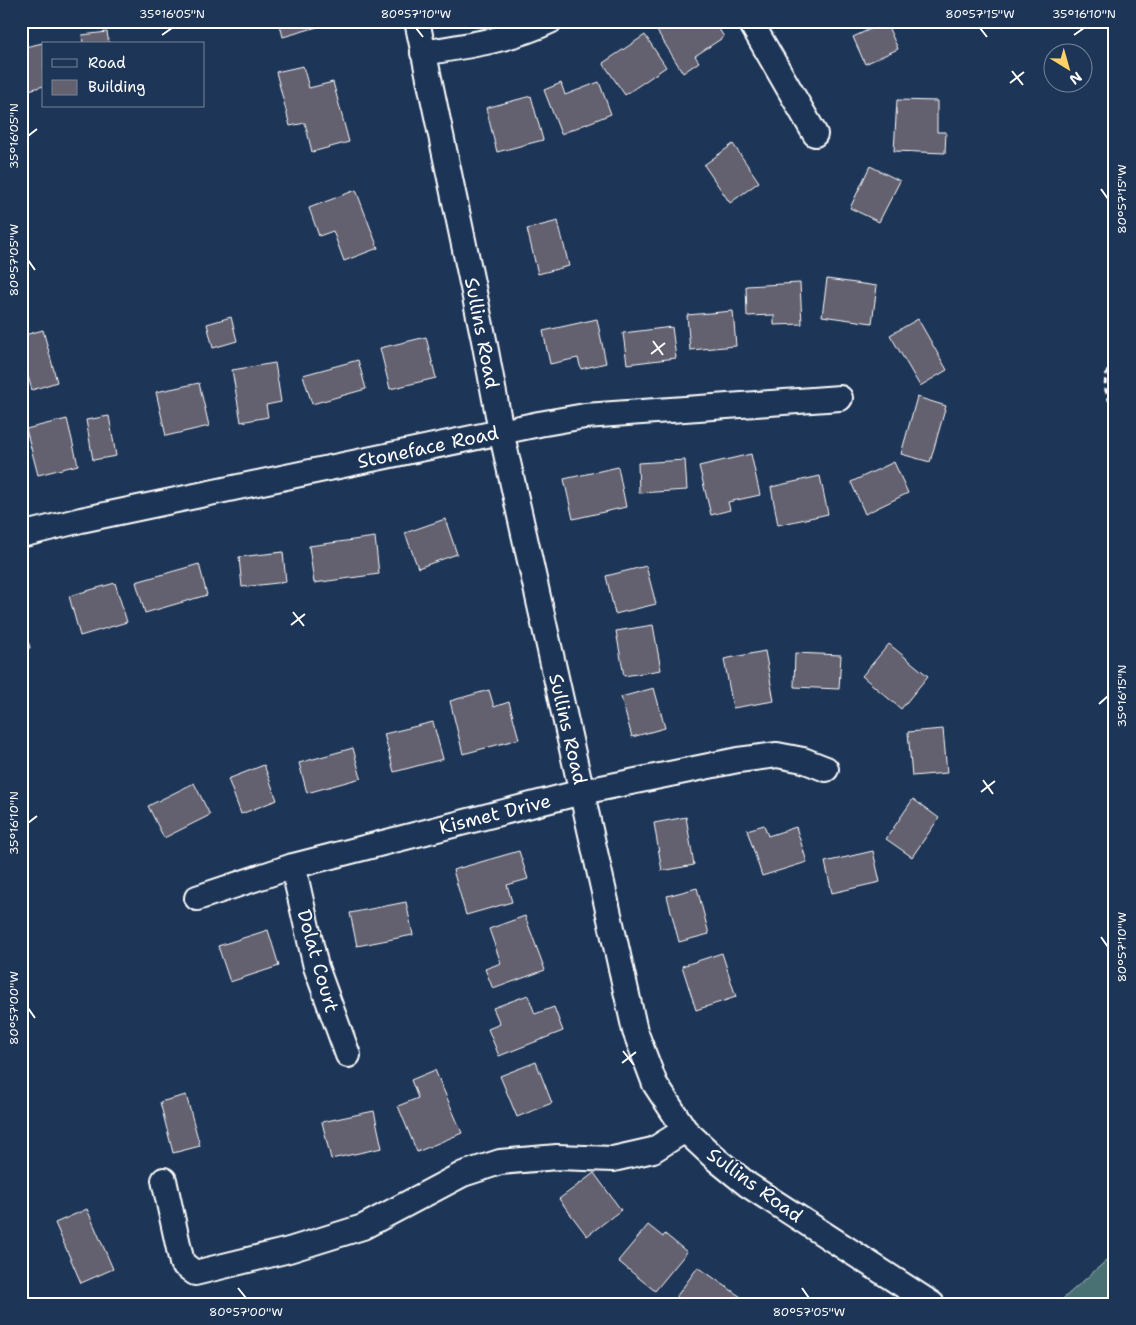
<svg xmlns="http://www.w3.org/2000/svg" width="1136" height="1325" font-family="'Shantell Sans',sans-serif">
  <rect width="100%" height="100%" fill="#1d3557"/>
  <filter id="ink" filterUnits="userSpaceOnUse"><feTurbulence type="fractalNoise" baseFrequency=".02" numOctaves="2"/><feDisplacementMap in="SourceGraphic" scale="10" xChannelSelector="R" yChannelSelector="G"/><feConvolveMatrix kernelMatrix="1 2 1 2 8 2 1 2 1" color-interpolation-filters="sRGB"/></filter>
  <g filter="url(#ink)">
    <!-- green -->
    <path fill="#4a7073" stroke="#a4b8b9" d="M1115,1253V1304H1057Z"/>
    <!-- building -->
    <path fill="#64616f" stroke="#fff" d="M279,21H323L324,25L283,37Z
      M672,21H714L724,37L695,56L699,62L683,73L657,31Z
      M886,22L898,49L865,64L853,37Z
      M107,32L109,44H83L82,35Z
      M645,35L666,67L625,95L603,63Z
      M47,42V44H44V86L21,92V48Z
      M303,66L309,88L333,82L349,142L312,152L305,123L290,126L276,72Z
      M599,82L611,114L561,134L544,90L561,83L565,95Z
      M531,96L543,140L497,152L486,108Z
      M897,100L937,101V132H946L945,153L894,151Z
      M733,144L759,182L730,203L704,165Z
      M870,166L900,181L879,222L850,208Z
      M356,190L378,248L344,261L333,231L319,236L309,208Z
      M558,221L569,266L538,274L527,229Z
      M827,279L877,286L872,323L822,316Z
      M800,283L802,324L774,325V315L747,316L746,286Z
      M733,311L736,346L690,350L687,315Z
      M231,317L237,341L213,348L207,324Z
      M597,319L606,363L581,369L578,358L550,364L543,331Z
      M918,319L947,370L920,386L890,335Z
      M672,327L676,358L627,364L623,333Z
      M43,330L57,382L32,390L26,370L21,372V336Z
      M426,337L436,378L390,389L380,348Z
      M358,360L366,389L312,404L303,375Z
      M275,363L281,402L266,405L268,417L241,422L232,370Z
      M199,383L209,426L166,436L156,392Z
      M917,397L946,406L930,462L901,454Z
      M109,416L116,456L93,460L86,420Z
      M67,419L78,465L38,475L26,429Z
      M751,454L760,495L728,502L730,510L711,515L699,466Z
      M685,460L687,490L639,493L638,463Z
      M894,462L908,493L865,514L851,482Z
      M618,467L626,507L573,519L564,479Z
      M820,476L828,514L778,525L771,487Z
      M445,519L457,554L418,568L405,533Z
      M375,537L379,574L314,583L309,546Z
      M283,552L286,582L242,587L239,557Z
      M199,564L207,595L145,613L136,582Z
      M646,566L656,604L615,614L606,576Z
      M115,583L127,622L80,636L69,596Z
      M21,612L30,648L21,650Z
      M653,625L661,670L624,676L616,631Z
      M889,644L928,676L901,709L862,676Z
      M765,651L774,701L733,708L724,659Z
      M795,653L841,655L839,689L794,687Z
      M654,688L665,728L632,737L621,697Z
      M489,690L494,707L509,702L519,739L463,754L450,701Z
      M433,722L443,759L394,772L384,734Z
      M943,729L947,773L912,776L908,732Z
      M353,748L361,778L307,793L299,763Z
      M264,765L277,800L241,814L228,779Z
      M194,783L210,815L164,838L148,806Z
      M913,799L939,818L912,857L886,839Z
      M686,817L694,865L662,871L654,823Z
      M764,825L768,836L796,827L807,862L762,876L747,830Z
      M519,851L528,879L507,885L512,902L466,915L453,870Z
      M873,851L880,882L832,893L825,862Z
      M697,888L709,934L679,942L667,896Z
      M406,902L413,935L357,946L350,913Z
      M525,916L545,970L493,989L485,969L501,963L489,929Z
      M268,930L279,966L230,982L218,946Z
      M722,953L736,997L696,1010L682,966Z
      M528,995L535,1014L554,1007L563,1031L499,1056L488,1029L500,1024L493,1008Z
      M536,1062L552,1103L517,1117L500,1076Z
      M435,1070L462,1133L417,1152L398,1106L418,1098L411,1080Z
      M186,1095L200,1146L173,1153L160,1102Z
      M374,1111L382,1148L331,1159L322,1122Z
      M594,1173L621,1210L587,1236L559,1199Z
      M87,1209L113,1269L81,1283L55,1223Z
      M648,1225L663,1237L665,1234L687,1252L655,1291L618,1261Z
      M698,1267L741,1297L736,1304H671Z"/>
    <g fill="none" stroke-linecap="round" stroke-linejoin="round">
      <!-- minor casing -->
      <g stroke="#fff" stroke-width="28">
        <path id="minor" d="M417,21L484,340L501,431L635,1031L655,1084L685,1130L717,1160L748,1185L932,1304
          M750,21L815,134
          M423,53C466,46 511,40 550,21
          M21,535L81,520L539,424L585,416L840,398
          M293,866L316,967L348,1055
          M197,898L293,866L582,792L738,760L777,755L803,760L826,769
          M164,1180L182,1263L195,1273L289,1250L363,1227L463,1174L500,1162L557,1157L613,1159L653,1150L685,1130"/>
      </g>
      <!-- path -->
      <path stroke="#fff" stroke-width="3" stroke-dasharray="5 4" stroke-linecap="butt" d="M1115,354C1102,382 1102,386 1115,413"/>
      <!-- minor -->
      <use href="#minor" stroke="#1d3557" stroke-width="24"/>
    </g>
  </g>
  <!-- ticks -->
  <path fill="none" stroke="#fff" stroke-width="2" d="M416,28L423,37M980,28L987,37M162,35L172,28M1074,35L1084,28M1012,71L1023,85M1010,83L1024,72M28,136L37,129M1101,189L1108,199M28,260L35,270M653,341L663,355M651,354L665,343M293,612L304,626M291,625L305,614M1099,704L1108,696M983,780L993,794M981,792L995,781M28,823L37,816M1101,937L1108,947M28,1008L35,1018M623,1051L634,1065M622,1063L636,1052M238,1288L246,1298M802,1288L809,1298"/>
  <g text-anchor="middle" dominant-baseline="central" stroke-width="4" stroke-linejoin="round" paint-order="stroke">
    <!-- street labels -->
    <g font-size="19" fill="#fff" stroke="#1d3557">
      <text transform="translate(482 333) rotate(79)">Sullins Road</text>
      <text transform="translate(428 447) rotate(-12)">Stoneface Road</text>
      <text transform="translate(568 729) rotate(77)">Sullins Road</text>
      <text transform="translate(495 814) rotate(-14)">Kismet Drive</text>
      <text transform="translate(318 961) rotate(74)">Dolat Court</text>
      <text transform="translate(755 1185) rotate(36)">Sullins Road</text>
    </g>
  </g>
  <!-- margin -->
  <rect width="1136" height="1325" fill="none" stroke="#1d3557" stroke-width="55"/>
  <!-- legend -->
  <rect x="42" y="42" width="162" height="65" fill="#1d3557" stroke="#77869a"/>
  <rect x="52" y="59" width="25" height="8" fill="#1d3557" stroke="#77869a"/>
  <text x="88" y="68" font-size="15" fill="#ffffff">Road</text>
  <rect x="52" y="80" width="25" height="15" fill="#64616f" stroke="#77869a"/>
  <text x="88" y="92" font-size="15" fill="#ffffff">Building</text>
  <!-- north arrow -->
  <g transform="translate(1068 68) rotate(143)"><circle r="24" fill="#1d3557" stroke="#77869a"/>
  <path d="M0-4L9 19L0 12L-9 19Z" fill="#ffd166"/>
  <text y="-8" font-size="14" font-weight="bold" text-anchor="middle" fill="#ffffff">N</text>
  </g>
  <rect x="28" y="28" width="1080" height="1270" fill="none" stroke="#fff" stroke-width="2"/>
  <g font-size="12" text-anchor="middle" fill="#fff">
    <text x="172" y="18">35°16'05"N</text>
    <text x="416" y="18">80°57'10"W</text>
    <text x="980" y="18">80°57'15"W</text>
    <text x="1084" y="18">35°16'10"N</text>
    <text transform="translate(14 136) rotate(-90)" y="4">35°16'05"N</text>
    <text transform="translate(1122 199) rotate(-90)" y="4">80°57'15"W</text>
    <text transform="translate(14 260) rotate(-90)" y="4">80°57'05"W</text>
    <text transform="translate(1122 696) rotate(-90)" y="4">35°16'15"N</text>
    <text transform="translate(14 823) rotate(-90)" y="4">35°16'10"N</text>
    <text transform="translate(1122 947) rotate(-90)" y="4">80°57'10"W</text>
    <text transform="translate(14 1008) rotate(-90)" y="4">80°57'00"W</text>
    <text x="246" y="1316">80°57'00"W</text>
    <text x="809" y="1316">80°57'05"W</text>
  </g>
</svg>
